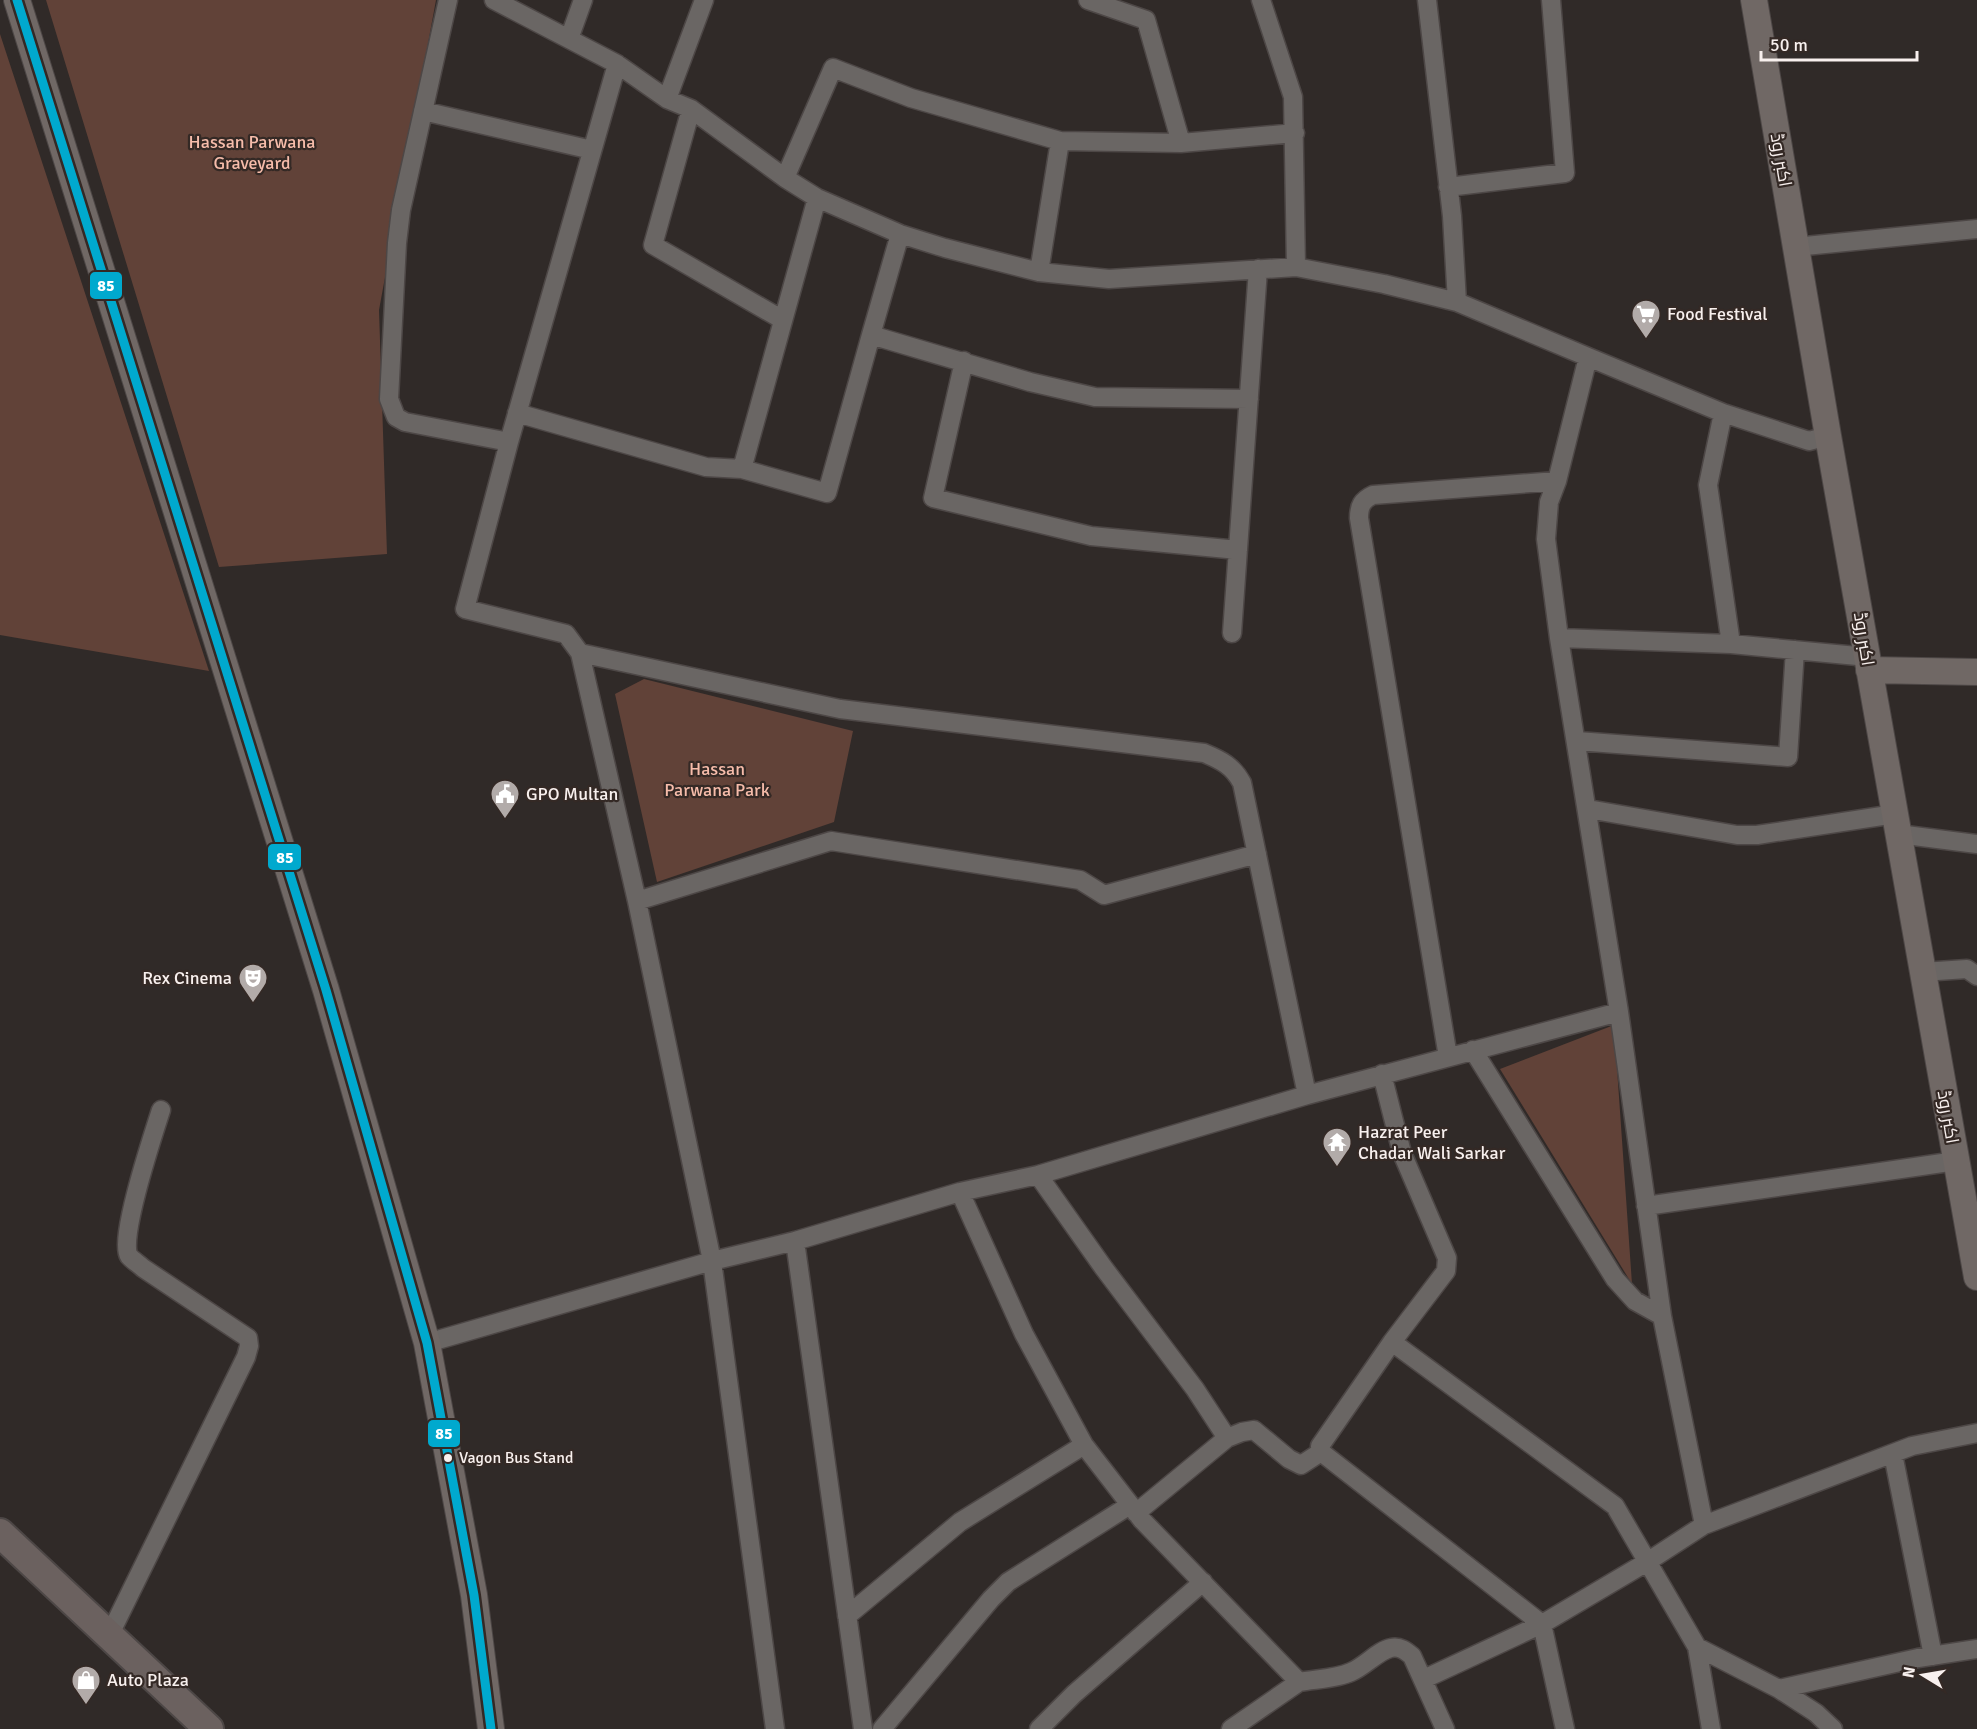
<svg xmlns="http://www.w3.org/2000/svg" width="1977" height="1729" font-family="Signika,Cairo,sans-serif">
  <rect width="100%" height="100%" fill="#302a28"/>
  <!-- green -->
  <path fill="#614238" d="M46,0H436L379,310L387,554L219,567Z
    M0,34L209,671L0,635Z
    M644,679L853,731L834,822L657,882L615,694Z
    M1614,1025L1632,1284L1500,1069Z"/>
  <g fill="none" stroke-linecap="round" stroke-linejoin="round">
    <!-- street casing -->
    <g stroke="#4d4746" stroke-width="21">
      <path id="street" d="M448,0L401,210L397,243L389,399L396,417L405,422L509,442L465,609L566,634L580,653L840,709L1204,753C1221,760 1233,766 1242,783L1307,1095
        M494,0L617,64L667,99L691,109L785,178L817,198L900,234L945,248L1039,272L1109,279L1296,267L1384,284L1457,302L1588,357
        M1261,0L1293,97L1296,267
        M1427,0L1452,216L1457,302
        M569,39L583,0
        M667,99L704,0
        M691,109L653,245L783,320
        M423,111L592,150
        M1181,143L1295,133
        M785,178L833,68L911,98L1060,141L1181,143L1146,20L1088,0
        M1448,187L1565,173L1551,0
        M817,198L742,469L827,493L871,335
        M900,234L871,335L1030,382L1095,397L1249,399
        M1795,247L1977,229
        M1039,272L1060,141
        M964,361L933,498L1091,536L1238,550
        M517,413L706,467L742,469
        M1723,413L1708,485L1731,644
        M509,442L617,64
        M1232,633L1258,269
        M1559,638L1731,644L1868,657
        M580,653L637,901L712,1261L775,1729
        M1577,741L1788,757L1795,650
        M1588,809L1737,835H1757L1895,814
        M1898,834L1977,844
        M637,901L831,841L1080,880L1104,895L1257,854
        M1922,972L1967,969L1977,976
        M1619,1012L1559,638L1546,539L1549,502L1557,481L1588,357L1723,413L1809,441L1828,436
        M1473,1050L1615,1279L1635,1301L1662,1316
        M1448,1057L1359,518C1359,506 1362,500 1373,495L1557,481
        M1382,1074L1402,1153L1447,1258L1446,1271L1392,1342L1615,1506L1697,1647L1779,1689L1816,1713L1833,1729
        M1038,1175L1103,1267L1195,1389L1227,1438L1242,1432L1254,1430L1289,1459L1301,1465L1321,1452
        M960,1192L1024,1334L1084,1445L1142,1520L1299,1682L1231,1729
        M1646,1206L1956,1161
        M795,1241L863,1729
        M1392,1342L1320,1446L1321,1452L1542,1624L1565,1729
        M427,1343L712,1261L795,1241L960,1192L1038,1175L1307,1095L1619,1012L1662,1316L1704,1525
        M1893,1454L1933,1656
        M1136,1513L1227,1438
        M847,1616L960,1522L1084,1445
        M109,1636L246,1357L249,1346L248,1338L143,1268C139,1264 132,1260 129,1256C118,1240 154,1132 161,1110
        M1697,1647L1711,1729
        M1424,1679L1542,1624L1647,1562L1704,1525L1912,1446L1977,1433
        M1299,1682C1315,1679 1336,1679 1351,1672C1364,1667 1379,1650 1391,1648C1400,1646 1406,1651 1412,1656L1445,1729
        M1779,1689L1918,1658L1977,1649
        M882,1729L991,1599L1008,1582L1130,1505
        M1039,1729L1074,1694L1203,1582"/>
    </g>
    <!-- secondary casing -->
    <g stroke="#4d4746" stroke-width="28">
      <path id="secondary" d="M17,0L326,990L427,1343L474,1595L491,1729
        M1754,0L1828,436L1977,1277
        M1869,670L1977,672"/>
    </g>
    <!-- primary casing -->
    <g stroke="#4d4746" stroke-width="32">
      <path id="primary" d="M0,1533L209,1729"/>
    </g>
    <!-- street -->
    <use href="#street" stroke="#6a6664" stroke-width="18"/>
    <!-- secondary -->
    <use href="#secondary" stroke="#706865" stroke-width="26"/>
    <!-- primary -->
    <use href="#primary" stroke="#6b615f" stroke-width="28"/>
    <!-- bus-1 casing -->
    <g stroke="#342925" stroke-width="14">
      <path id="bus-1" d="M17,0L326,990L427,1343L474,1595L491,1729"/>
    </g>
    <!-- bus-1 -->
    <use href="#bus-1" stroke="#00a9ce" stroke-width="9"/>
  </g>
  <!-- icons -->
  <defs>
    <g id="supermarket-pin" transform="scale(1.5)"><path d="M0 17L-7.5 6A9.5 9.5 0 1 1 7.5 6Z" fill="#b2aba9" stroke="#342925"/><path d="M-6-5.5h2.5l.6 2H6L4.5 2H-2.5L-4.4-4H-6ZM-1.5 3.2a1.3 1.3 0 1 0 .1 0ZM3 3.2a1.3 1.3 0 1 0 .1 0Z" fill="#fff"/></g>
    <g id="civic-pin" transform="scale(1.5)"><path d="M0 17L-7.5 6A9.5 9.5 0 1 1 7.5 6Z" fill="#b2aba9" stroke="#342925"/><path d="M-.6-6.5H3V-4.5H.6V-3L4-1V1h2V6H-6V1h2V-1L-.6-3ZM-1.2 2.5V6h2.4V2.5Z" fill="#fff"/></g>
    <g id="theatre-pin" transform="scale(1.5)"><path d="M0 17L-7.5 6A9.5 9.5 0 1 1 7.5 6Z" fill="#b2aba9" stroke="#342925"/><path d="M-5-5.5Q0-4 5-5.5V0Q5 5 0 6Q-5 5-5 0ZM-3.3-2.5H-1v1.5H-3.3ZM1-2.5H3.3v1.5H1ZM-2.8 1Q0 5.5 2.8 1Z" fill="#fff"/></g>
    <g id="temple-pin" transform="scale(1.5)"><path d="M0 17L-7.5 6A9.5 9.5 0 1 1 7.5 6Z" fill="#b2aba9" stroke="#342925"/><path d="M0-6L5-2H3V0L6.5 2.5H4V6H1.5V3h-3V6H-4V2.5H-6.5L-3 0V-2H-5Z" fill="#fff"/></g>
    <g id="shop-pin" transform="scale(1.5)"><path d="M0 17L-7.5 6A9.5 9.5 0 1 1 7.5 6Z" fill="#b2aba9" stroke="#342925"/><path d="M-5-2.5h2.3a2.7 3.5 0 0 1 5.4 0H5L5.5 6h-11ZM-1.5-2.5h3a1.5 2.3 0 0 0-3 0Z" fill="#fff"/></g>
  </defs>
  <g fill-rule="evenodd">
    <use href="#supermarket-pin" x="1646" y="314"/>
    <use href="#civic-pin" x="505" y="794"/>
    <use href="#theatre-pin" x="253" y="978"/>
    <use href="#temple-pin" x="1337" y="1142"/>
    <use href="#shop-pin" x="86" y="1680"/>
  </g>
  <!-- markers -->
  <circle fill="#f8f0ee" stroke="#342925" stroke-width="2" cx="448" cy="1458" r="5"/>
  <g text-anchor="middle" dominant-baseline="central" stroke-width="4.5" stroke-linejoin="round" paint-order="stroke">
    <!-- bus labels -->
    <g font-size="16" fill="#f8f0ee" stroke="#342925" text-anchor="start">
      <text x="459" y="1458">Vagon Bus Stand</text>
    </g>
    <!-- park labels -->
    <g font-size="18" fill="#f6bcaa" stroke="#342925">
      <text x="252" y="142">Hassan Parwana<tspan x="252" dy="21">Graveyard</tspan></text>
      <text x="717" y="769">Hassan<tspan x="717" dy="21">Parwana Park</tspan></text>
    </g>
    <!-- street labels -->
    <g font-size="18" fill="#f8f0ee" stroke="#342925">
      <text transform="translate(1781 160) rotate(80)">اکبر روڈ</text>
      <text transform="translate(1864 639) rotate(81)">اکبر روڈ</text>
      <text transform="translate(1948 1117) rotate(80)">اکبر روڈ</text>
    </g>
    <!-- poi labels -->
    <g font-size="18" fill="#f8f0ee" stroke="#342925" text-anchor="start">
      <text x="1667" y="314">Food Festival</text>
      <text x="526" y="794">GPO Multan</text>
      <text x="232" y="978" text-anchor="end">Rex Cinema</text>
      <text x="1358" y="1132">Hazrat Peer<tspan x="1358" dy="21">Chadar Wali Sarkar</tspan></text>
      <text x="107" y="1680">Auto Plaza</text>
    </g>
  </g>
  <g stroke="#342925" stroke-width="2">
    <rect x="89" y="271" width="34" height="29" rx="6" fill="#00a9ce"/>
    <rect x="267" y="843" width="35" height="28" rx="6" fill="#00a9ce"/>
    <rect x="427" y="1419" width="34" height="29" rx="6" fill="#00a9ce"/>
  </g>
  <g font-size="16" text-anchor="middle" font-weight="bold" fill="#fff">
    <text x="106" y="291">85</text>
    <text x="285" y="863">85</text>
    <text x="444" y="1439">85</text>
  </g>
  <!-- north arrow -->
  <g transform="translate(1923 1675) rotate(281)" stroke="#342925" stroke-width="4.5" paint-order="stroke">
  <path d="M0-4.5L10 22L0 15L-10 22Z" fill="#f8f0ee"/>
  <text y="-9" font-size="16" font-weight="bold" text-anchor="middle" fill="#f8f0ee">N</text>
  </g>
  <!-- scale -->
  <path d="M1761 51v9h156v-9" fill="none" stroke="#f8f0ee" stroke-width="3"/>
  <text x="1770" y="51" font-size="18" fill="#f8f0ee" stroke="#342925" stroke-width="4.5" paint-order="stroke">50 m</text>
</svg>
